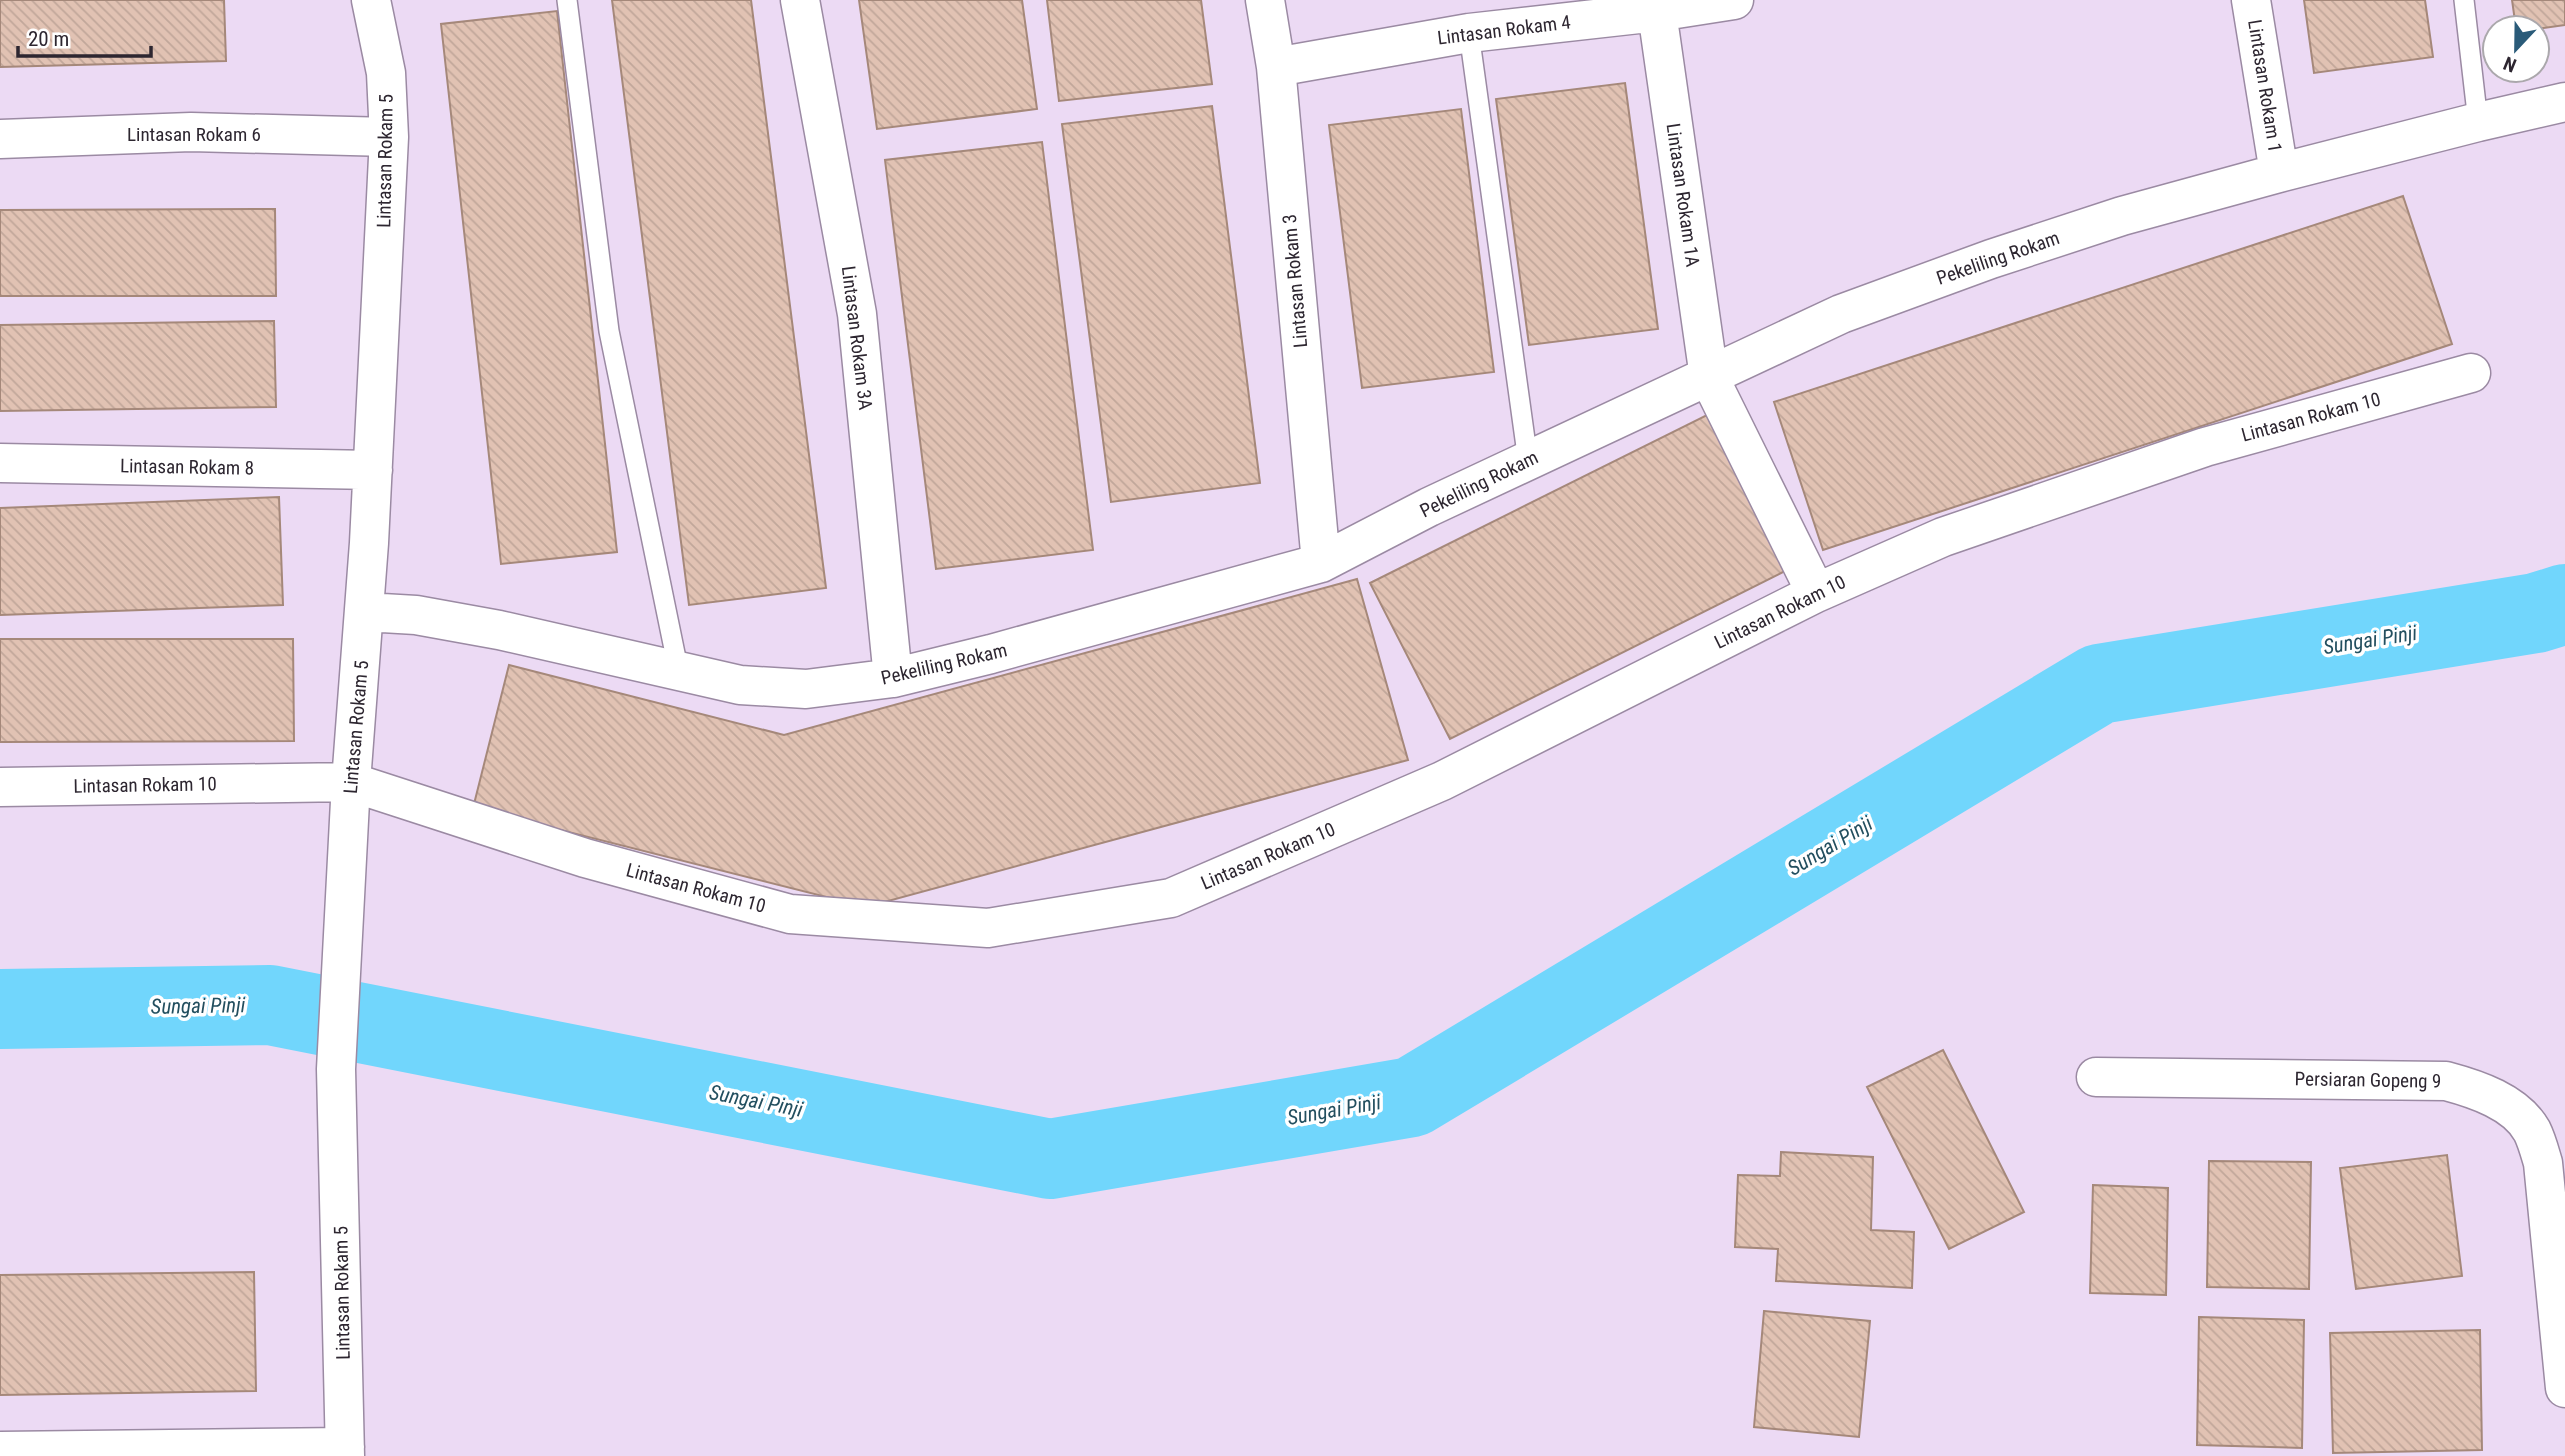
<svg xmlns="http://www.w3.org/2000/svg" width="2565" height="1456" font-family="'Roboto Condensed',sans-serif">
  <defs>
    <pattern id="building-back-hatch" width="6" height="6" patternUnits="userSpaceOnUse" patternTransform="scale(1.75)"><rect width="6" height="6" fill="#e1c2b3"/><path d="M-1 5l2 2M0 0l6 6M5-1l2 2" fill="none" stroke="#c1a79a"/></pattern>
  </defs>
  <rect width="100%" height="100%" fill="#ecdaf4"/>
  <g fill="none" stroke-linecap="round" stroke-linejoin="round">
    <!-- river -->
    <path stroke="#71d6fc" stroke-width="80" d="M0,1009L270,1005L1050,1159L1412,1097L2099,684L2536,613L2565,604"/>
  </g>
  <!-- building -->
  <path fill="url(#building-back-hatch)" stroke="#a5887a" stroke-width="2" d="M0,0H224L226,61L0,67Z
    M612,0H751L826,588L689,605Z
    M859,0H1022L1037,109L877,129Z
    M1047,0H1201L1212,84L1059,101Z
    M2304,0H2425L2433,57L2314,73Z
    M2512,0H2565V25L2537,29L2516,28Z
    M557,11L617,552L501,564L441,24Z
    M1625,83L1658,329L1529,345L1496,99Z
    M1212,106L1260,483L1111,502L1062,124Z
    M1461,109L1494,372L1362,388L1329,125Z
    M1042,142L1093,550L936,569L885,160Z
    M2403,196L2452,344L1823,550L1774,402Z
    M275,209L276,296H0V210Z
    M274,321L276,407L0,411V325Z
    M1707,415L1785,571L1450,739L1370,583Z
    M279,497L283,605L0,615V508Z
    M1357,579L1408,760L866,907L473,808L509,665L784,735Z
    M0,639H293L294,741L0,742Z
    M1943,1050L2024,1212L1949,1249L1867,1087Z
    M1781,1152L1873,1157L1871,1230L1914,1232L1912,1288L1776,1281L1778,1249L1735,1247L1738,1175L1780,1176Z
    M2447,1155L2462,1276L2356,1289L2340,1168Z
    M2209,1161L2311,1162L2309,1289L2207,1287Z
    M2093,1185L2168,1188L2166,1295L2090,1293Z
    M254,1272L256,1391L0,1395V1275Z
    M1764,1311L1870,1321L1859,1437L1754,1427Z
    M2199,1317L2304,1320L2302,1448L2197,1445Z
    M2480,1330L2482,1450L2333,1453L2330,1333Z"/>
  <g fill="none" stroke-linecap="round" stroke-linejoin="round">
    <!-- service casing -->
    <g stroke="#9b8aa3" stroke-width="22">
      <path id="service" d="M567,0L609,331L679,673
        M2464,0L2478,122
        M1469,33L1528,461"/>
    </g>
    <!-- minor casing -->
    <g stroke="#9b8aa3" stroke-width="41">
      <path id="minor" d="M800,0L857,314L893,678
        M1265,0L1276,67L1321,563
        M2251,0L2279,173
        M1657,12L1709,377L1816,593
        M1276,67L1469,33L1657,12L1734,0
        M0,139L191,132L389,137
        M0,463L373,470
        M365,612L416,615L499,630L740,685L806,689L893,678L991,654L1321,563L1429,507L1841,314L1991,259L2122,216L2279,173L2478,122L2565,102
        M0,787L351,782L585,858L790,914L988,928L1171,898L1442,781L1816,593L1943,537L2205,447L2471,373
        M2096,1077L2446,1081C2476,1089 2516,1102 2532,1131C2537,1141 2540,1153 2543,1163L2565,1388
        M0,1451L345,1447
        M345,1456L336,1069L351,782L369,543L389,137L386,73L371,0"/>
    </g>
    <!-- service -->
    <use href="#service" stroke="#fff" stroke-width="19"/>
    <!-- minor -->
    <use href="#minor" stroke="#fff" stroke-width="38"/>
  </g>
  <g text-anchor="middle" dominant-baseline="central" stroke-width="7" stroke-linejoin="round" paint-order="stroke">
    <!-- street labels -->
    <g font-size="19" fill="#2d2630" stroke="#fff">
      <text transform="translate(1504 30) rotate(-7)">Lintasan Rokam 4</text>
      <text transform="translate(2265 86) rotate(81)">Lintasan Rokam 1</text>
      <text x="194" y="134">Lintasan Rokam 6</text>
      <text transform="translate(385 161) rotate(-89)">Lintasan Rokam 5</text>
      <text transform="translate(1683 195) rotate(82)">Lintasan Rokam 1A</text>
      <text transform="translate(1998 258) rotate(-19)">Pekeliling Rokam</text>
      <text transform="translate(1295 281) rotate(-95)">Lintasan Rokam 3</text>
      <text transform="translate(857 338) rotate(83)">Lintasan Rokam 3A</text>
      <text transform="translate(2311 417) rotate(-15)">Lintasan Rokam 10</text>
      <text transform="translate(187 467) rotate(1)">Lintasan Rokam 8</text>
      <text transform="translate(1479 484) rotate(-26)">Pekeliling Rokam</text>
      <text transform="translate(1780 612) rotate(-26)">Lintasan Rokam 10</text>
      <text transform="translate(944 664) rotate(-13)">Pekeliling Rokam</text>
      <text transform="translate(356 727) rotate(-85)">Lintasan Rokam 5</text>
      <text transform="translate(145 785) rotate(-1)">Lintasan Rokam 10</text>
      <text transform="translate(1268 856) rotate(-23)">Lintasan Rokam 10</text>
      <text transform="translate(696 888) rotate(15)">Lintasan Rokam 10</text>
      <text transform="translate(2368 1080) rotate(1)">Persiaran Gopeng 9</text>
      <text transform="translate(342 1293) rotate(-91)">Lintasan Rokam 5</text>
    </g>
    <!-- water labels -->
    <g font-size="21" font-style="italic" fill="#234f5f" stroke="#fff">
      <text transform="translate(2370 640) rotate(-9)">Sungai Pinji</text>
      <text transform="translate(1830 846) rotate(-31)">Sungai Pinji</text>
      <text transform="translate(198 1006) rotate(-1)">Sungai Pinji</text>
      <text transform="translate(756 1101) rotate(11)">Sungai Pinji</text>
      <text transform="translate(1334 1110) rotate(-10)">Sungai Pinji</text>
    </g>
  </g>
  <!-- north arrow -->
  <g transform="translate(2516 49) rotate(202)"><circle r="33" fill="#ffffff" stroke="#aba8ac" stroke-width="2"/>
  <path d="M0-5L12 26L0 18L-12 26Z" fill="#2a5b79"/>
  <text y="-10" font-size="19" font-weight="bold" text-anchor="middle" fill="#2d2630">N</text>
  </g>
  <!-- scale -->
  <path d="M18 46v10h133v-10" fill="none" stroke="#2d2630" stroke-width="3.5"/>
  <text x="28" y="46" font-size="21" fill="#2d2630" stroke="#ffffff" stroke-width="5" paint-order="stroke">20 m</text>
</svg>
